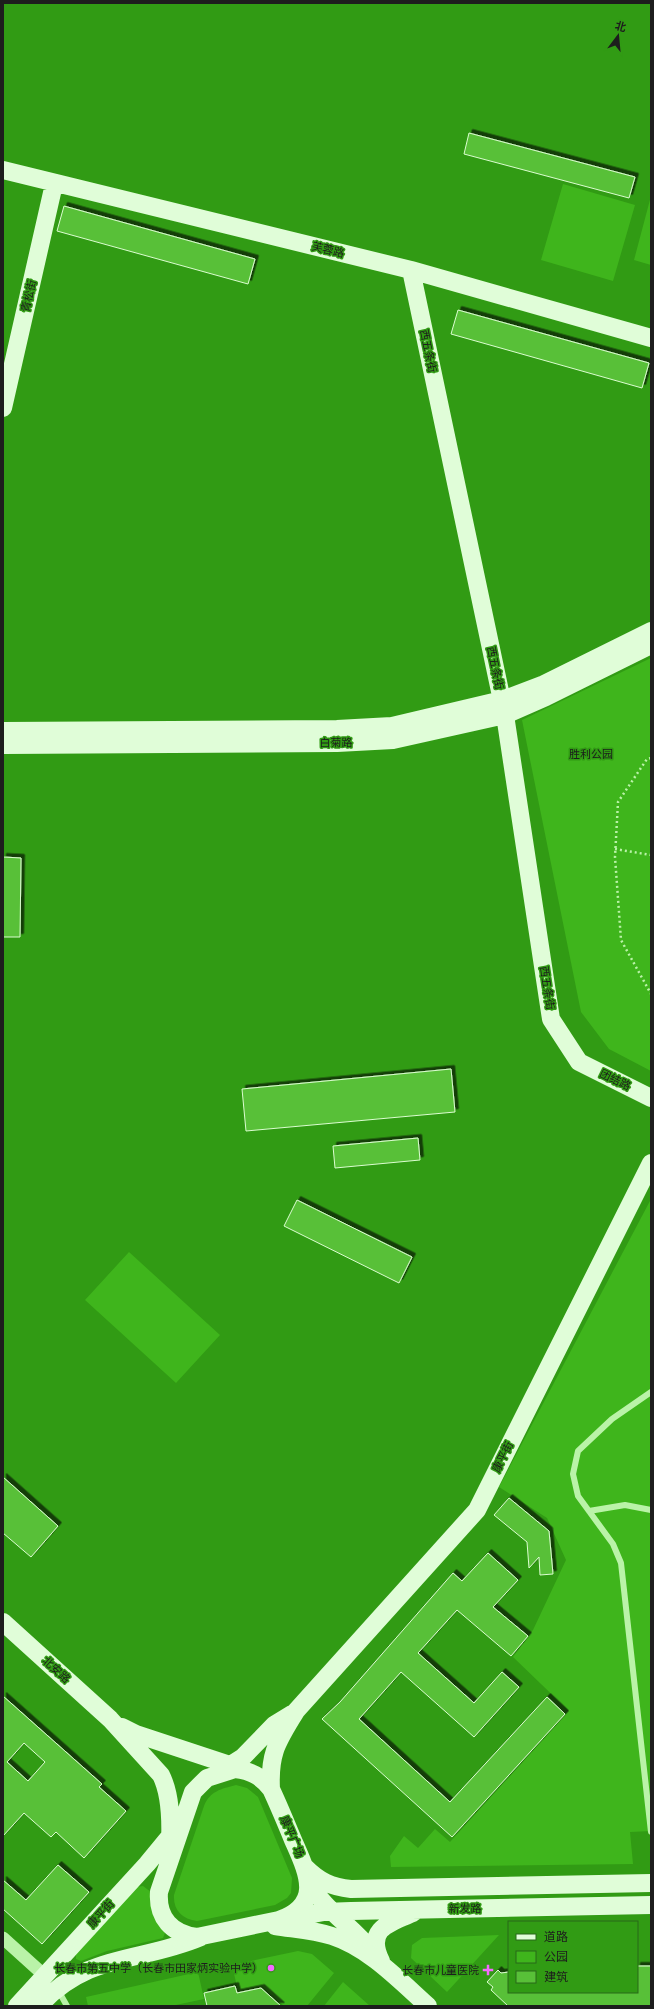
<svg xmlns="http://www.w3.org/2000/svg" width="654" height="2009" font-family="Figtree,'Noto Sans SC',sans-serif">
  <defs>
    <filter id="shadow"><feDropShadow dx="3.5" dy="-3.5" stdDeviation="0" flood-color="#0009"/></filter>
  </defs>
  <rect width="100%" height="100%" fill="#319b14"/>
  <!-- green -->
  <path fill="#3fb51c" d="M563,184L635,205L613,281L541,260Z
    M651,196V265L634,260Z
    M651,658V1071L609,1049L581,1012L522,720Z
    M651,1199V1831L630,1832L633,1864L391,1867L390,1856L404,1836L418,1848L435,1829L450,1842L569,1711L513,1657L533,1630L566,1560L547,1518L499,1487Z
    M129,1252L220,1335L176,1383L85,1300Z
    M236,1785L247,1788L258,1797L292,1878L291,1893L287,1898L275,1905L197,1921C182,1919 173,1910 174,1895L204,1806C210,1791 221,1789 236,1785Z
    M143,1886L151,1892L153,1915L165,1933L163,1938L107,1951L81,1961L76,1959V1955L136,1887Z
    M499,1935L447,1992L411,1958L412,1945L422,1938Z
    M298,1951L312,1954L334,1973L307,2006H284L262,1986L238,1991L232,1965Z
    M198,1972L204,1999L171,2006H88L86,1997Z
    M343,1982L370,2006H324Z"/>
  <!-- building -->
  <path fill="#58c038" stroke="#dbfdd0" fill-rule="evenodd" filter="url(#shadow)" d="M469,133L635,177L629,198L464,154Z
    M64,206L255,259L248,284L57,231Z
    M458,310L649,363L642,388L451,334Z
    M3,857L21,858L20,937H3Z
    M451,1069L455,1112L246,1131L242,1089Z
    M418,1138L420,1160L335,1168L333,1146Z
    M297,1200L412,1257L399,1283L284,1226Z
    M3,1477L58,1526L31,1557L3,1533Z
    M509,1498L549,1531L553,1574L540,1575L539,1557L529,1568L527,1542L494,1515Z
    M488,1553L518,1580L493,1607L528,1636L511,1656L457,1610L418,1653L474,1703L502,1672L519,1687L474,1737L401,1672L359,1719L450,1802L547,1697L565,1714L452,1837L322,1719L340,1702L453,1573L462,1581Z
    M3,1696L102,1784L99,1787L126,1811L84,1858L56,1832L51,1837L24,1813L3,1836ZM24,1743L45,1762L28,1781L7,1762Z
    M58,1865L89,1892L42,1944L3,1909V1880L26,1900Z
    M637,1966H651V2006H508L491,1990L493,1987L487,1982L498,1970L501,1973L509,1972V1992H637Z
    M235,1986L237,1993L261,1988L281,2006H207L204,1993Z"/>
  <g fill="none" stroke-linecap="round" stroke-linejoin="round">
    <!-- path -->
    <path stroke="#baf3a8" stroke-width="2.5" stroke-dasharray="2 3" stroke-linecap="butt" d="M651,758L647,759L618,802L615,857L621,940L651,994
      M615,849L651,855"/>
    <!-- lane -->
    <path stroke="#baf3a8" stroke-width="6" d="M651,1392L612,1419L578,1451L573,1474L578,1496L613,1544L621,1563L651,1832
      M589,1511L625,1505L651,1510
      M58,1990L67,2006"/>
    <!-- street -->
    <path stroke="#baf3a8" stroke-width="13" d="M3,1938L45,1976"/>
    <!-- secondary -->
    <path stroke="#e0fdd8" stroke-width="18" d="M3,170L411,270L651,338
      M411,270L505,715L551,1019L579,1062L651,1098
      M3,408L54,184
      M3,731L337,729L392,726L502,700L542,685L651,631
      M3,745L337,743L393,740L505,715L546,697L651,645
      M3,1622L110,1719L161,1775C171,1795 171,1821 170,1843
      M122,1727L136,1734L239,1768
      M224,1769L243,1757L274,1725L292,1714
      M235,1769C251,1771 261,1776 271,1789C279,1806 286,1823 293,1840C307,1872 324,1904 279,1920L197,1937C172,1934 157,1918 159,1892L193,1792L207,1778Z
      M271,1789C269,1752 278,1741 296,1711L477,1510L651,1163
      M305,1867C319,1881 331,1887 351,1889L651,1883
      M309,1882C323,1909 352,1926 371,1950
      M286,1919L324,1912L351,1911L651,1905
      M275,1926C294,1929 314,1930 332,1936C369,1948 399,1980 428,2006
      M381,1961C365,1929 389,1923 413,1913
      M17,2006L147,1864L175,1830
      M39,2006C88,1952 140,1963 201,1937"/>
  </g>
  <!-- markers -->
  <g fill="#f46aff" stroke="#319b14" stroke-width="1.5">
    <circle cx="271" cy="1968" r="4"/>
    <path d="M486 1964h4v4h4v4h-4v4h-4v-4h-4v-4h4z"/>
  </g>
  <g text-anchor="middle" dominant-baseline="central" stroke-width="3" stroke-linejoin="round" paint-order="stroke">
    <!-- street labels -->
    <g font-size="11" fill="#1d1d1d" stroke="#319b14">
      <text transform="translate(328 250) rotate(14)">芙蓉路</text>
      <text transform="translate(29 296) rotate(-77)">青松街</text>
      <text transform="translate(428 351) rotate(78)">西五条街</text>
      <text transform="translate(495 668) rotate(78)">西五条街</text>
      <text transform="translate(336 743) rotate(-1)">白菊路</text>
      <text transform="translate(547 988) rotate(81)">西五条街</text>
      <text transform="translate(615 1080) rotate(26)">团结路</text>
      <text transform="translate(503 1457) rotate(-63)">康平街</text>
      <text transform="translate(56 1670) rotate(42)">北安路</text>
      <text transform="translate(292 1837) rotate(67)">康平广场</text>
      <text transform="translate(465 1909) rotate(-1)">新发路</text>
      <text transform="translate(101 1914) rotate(-48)">康平街</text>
    </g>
    <!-- park labels -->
    <g font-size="11" fill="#1b1d1b" stroke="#319b14">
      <text x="591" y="754">胜利公园</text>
    </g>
    <!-- poi labels -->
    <g font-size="11" fill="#1d1d1d" stroke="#319b14" text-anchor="end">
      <text x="263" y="1968">长春市第五中学（长春市田家炳实验中学）</text>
      <text x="479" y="1970">长春市儿童医院</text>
    </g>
  </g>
  <!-- border -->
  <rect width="654" height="2009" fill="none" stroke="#1d1d1d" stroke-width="8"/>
  <!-- legend -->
  <rect x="508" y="1921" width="130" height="72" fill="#319b14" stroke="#296918"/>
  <rect x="516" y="1934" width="20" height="6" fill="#e0fdd8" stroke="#296918"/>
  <text x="544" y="1941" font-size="12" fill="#1d1d1d">道路</text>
  <rect x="516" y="1951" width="20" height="12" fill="#3fb51c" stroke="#296918"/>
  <text x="544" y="1961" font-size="12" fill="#1d1d1d">公园</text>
  <rect x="516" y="1971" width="20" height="12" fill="#58c038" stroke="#296918"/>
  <text x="544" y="1981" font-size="12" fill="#1d1d1d">建筑</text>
  <!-- north arrow -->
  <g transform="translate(618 36) rotate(16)" stroke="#319b14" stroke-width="3" paint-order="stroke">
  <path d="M0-3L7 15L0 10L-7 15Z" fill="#1d1d1d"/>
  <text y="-6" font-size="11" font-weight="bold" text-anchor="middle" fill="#1d1d1d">北</text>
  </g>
</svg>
